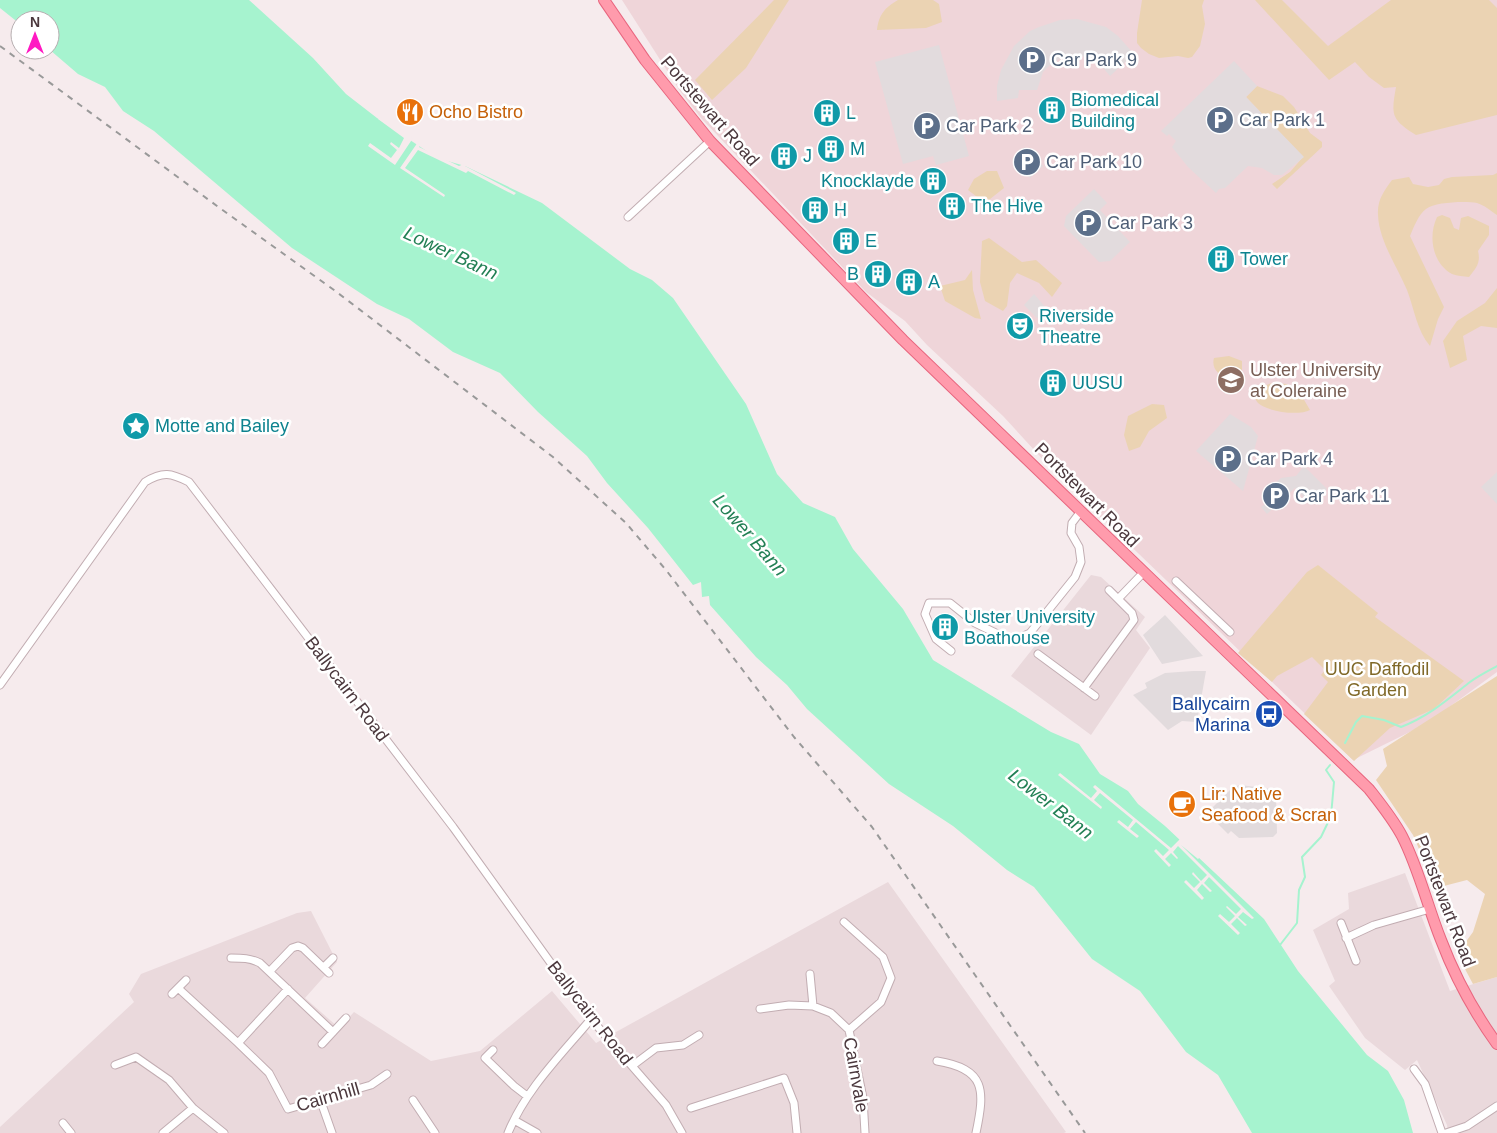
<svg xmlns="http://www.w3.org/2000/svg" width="1497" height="1133" font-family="Helvetica,sans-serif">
  <rect width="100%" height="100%" fill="#f6ebed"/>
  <!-- residential -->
  <path fill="#ead9dc" d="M1091,575L1101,577L1145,617L1136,630L1150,648L1091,735L1011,676Z
    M1405,873L1450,991L1497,977V1133H1448L1447,1125L1417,1060L1405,1070L1365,1038L1329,986L1335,981L1313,930L1349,909L1348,893Z
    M888,882L1066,1132L1064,1133H0V1127L134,1002L129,994L141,974L297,913L311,911L337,962L305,998L339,1028L354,1012L431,1061L480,1051L552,991L596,1043Z"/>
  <!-- education -->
  <path fill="#efd5d9" d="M622,0H1497V672L1426,724L1353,760L1060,478L1003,416L927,345L905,321L866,292L701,118L680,91Z"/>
  <!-- green -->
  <path fill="#ebd3b3" d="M774,0H789L746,68L712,100L695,80Z
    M898,0H933L939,4L942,22L926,28L877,30C879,15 884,8 898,0Z
    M1142,0H1204L1202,6L1205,24L1200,46L1192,57L1188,58L1178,56L1159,58L1149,54L1141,48L1137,43V33Z
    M1255,0H1282L1328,46L1391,0H1489L1497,8V115L1416,135C1391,119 1391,115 1396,87L1384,88L1369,77L1355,62L1329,80Z
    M1257,86L1283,96L1294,107L1310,133L1322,142V147L1277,189L1272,184L1290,172L1303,157L1246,97Z
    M987,171H997L1004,188L985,203L968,190L974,179Z
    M1497,173V215C1491,211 1484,205 1477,203C1465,201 1435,202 1426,209C1418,215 1414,227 1410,236L1444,307L1438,319L1430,346C1417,331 1414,308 1407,290C1397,266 1379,241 1378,215C1377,200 1384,191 1392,180L1409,177L1413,184L1428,187L1439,185L1444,179L1452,177L1493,175Z
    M1442,215L1450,218L1454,228L1459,230L1461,218L1468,216L1489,226V235L1478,251C1481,263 1476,268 1469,277C1464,276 1457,276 1452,274C1432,263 1428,236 1437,217Z
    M989,238L1022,262L1036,260L1062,283L1052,297L1039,283L1017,273L1010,283L1007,306L1003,311L985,301L980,282L982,241Z
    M972,270L973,290L981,319L975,318L945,301L940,286L965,280Z
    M1497,288V328L1481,326L1463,336L1467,360L1450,368L1443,341L1457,321L1485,303Z
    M1229,356L1242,361V372L1236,380H1227C1219,374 1211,369 1214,358Z
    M1272,383L1287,384L1303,398L1310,410C1299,416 1268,412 1258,403C1256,401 1255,398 1254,396L1258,388Z
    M1152,404L1164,405L1167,418L1149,431L1140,447L1129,451L1124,435L1128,416Z
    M1318,565L1378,613L1375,617L1464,681L1434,709L1390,728L1354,761L1304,714L1328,682L1321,675L1325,670L1312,657L1277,676L1272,682L1238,653L1307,572Z
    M1497,676V977L1473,984L1457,954L1473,932L1485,894L1467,880L1436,888L1413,835L1376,780L1387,766L1383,749Z"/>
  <!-- parking -->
  <path fill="#e2dbdd" d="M1077,19L1106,27L1118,36L1134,54L1110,76L1098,62L1085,57L1074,55L1062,58L1052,63L1043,72L1037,90H1019L1018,98L997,101V86L1001,70L1014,46L1030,31L1039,27L1060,20Z
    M939,45L969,156L936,165L933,156L903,164L875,62Z
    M1234,61L1257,86L1246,97L1304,157L1282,175H1274L1262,168L1248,166L1225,188L1219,189L1216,193L1188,167L1172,147L1176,141L1169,134L1167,136L1161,131Z
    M1025,147L1043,166L1030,178L1012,159Z
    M1094,189L1107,203L1100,210L1130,242L1110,261L1099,262L1064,226L1066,216Z
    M1034,294L1047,309L1037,318L1024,305Z
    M1230,414L1251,427L1258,436L1243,491L1196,451Z
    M1304,466L1327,489L1311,505L1295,488L1267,514L1261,507L1265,504L1269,489L1281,478L1296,476Z
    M1497,472V504L1481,487Z
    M1165,615L1203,656L1162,664L1143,635Z
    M1193,671H1206L1197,722L1182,721L1168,730L1133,695L1147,688L1145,683L1165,673Z
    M1240,785L1272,789L1276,794L1277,833L1273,837L1239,838L1231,831L1228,834L1207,813L1233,787Z"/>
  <!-- water -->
  <path fill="#a6f3cf" d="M0,0H249L313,58L346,94L377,118L437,158L465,166L542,203L630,269L652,280L673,298L746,404L777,474L803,503L835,517L853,549L903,609L933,660L1051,732L1079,744L1100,774L1128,791L1138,804L1165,826L1264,919L1298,971L1358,1044L1367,1055L1388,1071L1404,1100L1413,1133H1252L1218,1075L1186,1052L1140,991L1092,959L1034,887L1007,870L953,826L889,784L807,709L787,685L756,657L710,605L709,596L702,597L701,582L693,585L648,528L607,483L587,456L538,412L500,373L453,352L409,319L377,304L292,248L154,131L123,111L105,87L78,74L50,50V20H20V24L0,8Z"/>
  <!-- pier -->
  <path fill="#f6ebed" d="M380,117L413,138L395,165L368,146L370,143L391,158L397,150L390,144L391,142L399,148L404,138L378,119Z
    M418,142L421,143L419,147L459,166L466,163L465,166L516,193L514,195L468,171L466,173L418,150L405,168L445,195L444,197L400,168Z
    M1060,773L1091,798L1097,791L1093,787L1095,785L1171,848L1180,839L1201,856L1198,859L1181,845L1254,918L1252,919L1243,912L1238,917L1247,925L1245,926L1237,918L1231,924L1240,933L1238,935L1218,916L1220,914L1229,922L1235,916L1226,907L1227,906L1236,914L1241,909L1209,877L1204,883L1212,891L1210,892L1202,884L1197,890L1204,898L1202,900L1184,882L1186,880L1194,888L1200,882L1192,874L1193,872L1201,881L1207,875L1178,846L1173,852L1178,858L1177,859L1171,853L1165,859L1171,865L1169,867L1154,851L1156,849L1163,856L1169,850L1136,822L1130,829L1139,836L1137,838L1117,822L1119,820L1128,827L1133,820L1100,793L1094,800L1102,807L1101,809L1058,775Z"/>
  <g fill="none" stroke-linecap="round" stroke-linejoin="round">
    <!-- stream -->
    <path stroke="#a6f3cf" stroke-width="2" d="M1345,743L1356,722L1362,716L1384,720L1401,727C1429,716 1447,700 1470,682C1478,676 1488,671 1497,666
      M1280,945L1297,923L1299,890L1305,877L1302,857L1321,837L1331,816L1334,782L1326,770L1330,765"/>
    <!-- minor casing -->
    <g stroke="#c2adb2" stroke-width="9">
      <path id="minor" d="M628,217L710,141
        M1176,581L1230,632
        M1118,599L1143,573
        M951,651L936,639L925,614L929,603H950L975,623L1004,637L1017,639L1030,633L1075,577L1081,562L1079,547L1071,533L1072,523L1081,511
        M1038,654L1095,696
        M0,685L145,482C163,471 171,473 189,482L453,827L591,1019L666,1105L682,1133
        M1084,688L1134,620L1132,613L1109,590
        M844,922L883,957L891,978L881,1002L849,1030
        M1341,923L1356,961
        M1346,938L1374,925L1430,909
        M231,958C242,958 250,958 260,963L333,1032
        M324,967L333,958
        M270,971L292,948L298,946L303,948L329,973
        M810,974L813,1006
        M178,988L238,1043L269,1073L288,1109L371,1085L387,1074
        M172,994L186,980
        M760,1009L789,1005L813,1006L831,1013L849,1030L863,1098L865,1133
        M238,1043L288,989
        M322,1044L346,1018
        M493,1050L485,1058L514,1086L527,1096
        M937,1061C986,1069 985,1090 976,1133
        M115,1065L136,1057L169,1080L193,1108
        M632,1066L656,1048L683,1045L699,1035
        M1414,1069L1425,1084L1442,1133
        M320,1099L332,1133
        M413,1100L435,1133
        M691,1108L784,1078L794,1103L797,1133
        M514,1120L537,1133
        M63,1123L71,1133
        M163,1133L193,1108L224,1133
        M508,1133C526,1089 561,1055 591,1019
        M1446,1133L1467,1126L1497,1106"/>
    </g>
    <!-- primary casing -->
    <g stroke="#e8667f" stroke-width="12">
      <path id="primary" d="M604,0L645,60L710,141L903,340L1369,789C1380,803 1393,819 1402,836C1419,869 1427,905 1441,940C1455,977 1474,1012 1497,1044"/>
    </g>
    <!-- minor -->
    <use href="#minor" stroke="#fff" stroke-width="7"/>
    <!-- primary -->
    <use href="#primary" stroke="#ff9bac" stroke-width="10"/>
    <!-- rail -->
    <path stroke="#999" stroke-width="2" stroke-dasharray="6 6" stroke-linecap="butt" d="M0,46L217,206L334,290L553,457L626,523L666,570L794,737L872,827L1085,1133"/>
  </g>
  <!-- icons -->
  <defs>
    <g id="parking-disc" transform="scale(1.4375)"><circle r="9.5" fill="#5c6f8a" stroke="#fff"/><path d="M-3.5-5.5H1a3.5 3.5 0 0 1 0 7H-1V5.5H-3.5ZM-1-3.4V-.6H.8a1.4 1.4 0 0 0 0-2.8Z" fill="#fff"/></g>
    <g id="building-disc" transform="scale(1.4375)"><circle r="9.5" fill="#0f9aa8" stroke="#fff"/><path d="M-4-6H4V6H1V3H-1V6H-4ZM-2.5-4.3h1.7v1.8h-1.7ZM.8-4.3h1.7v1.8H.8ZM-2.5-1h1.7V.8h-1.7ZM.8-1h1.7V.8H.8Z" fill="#fff"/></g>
    <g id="restaurant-disc" transform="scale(1.4375)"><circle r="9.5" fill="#e8710a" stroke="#fff"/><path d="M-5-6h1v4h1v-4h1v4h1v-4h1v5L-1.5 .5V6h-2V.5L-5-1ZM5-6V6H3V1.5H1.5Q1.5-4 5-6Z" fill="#fff"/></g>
    <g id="theatre-disc" transform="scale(1.4375)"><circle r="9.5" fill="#0f9aa8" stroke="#fff"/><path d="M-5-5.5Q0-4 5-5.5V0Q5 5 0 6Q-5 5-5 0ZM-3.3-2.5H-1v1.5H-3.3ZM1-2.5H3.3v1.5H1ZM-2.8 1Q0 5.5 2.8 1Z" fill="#fff"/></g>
    <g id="university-disc" transform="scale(1.4375)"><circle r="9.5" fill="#8d6e63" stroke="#fff"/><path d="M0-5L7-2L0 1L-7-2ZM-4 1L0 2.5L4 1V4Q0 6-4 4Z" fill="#fff"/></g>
    <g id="sight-disc" transform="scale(1.4375)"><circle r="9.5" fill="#0f9aa8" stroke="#fff"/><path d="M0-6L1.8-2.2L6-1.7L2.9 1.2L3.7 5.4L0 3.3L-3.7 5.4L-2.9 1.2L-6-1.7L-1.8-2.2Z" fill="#fff"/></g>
    <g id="bus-disc" transform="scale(1.4375)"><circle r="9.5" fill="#1a4fb4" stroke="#fff"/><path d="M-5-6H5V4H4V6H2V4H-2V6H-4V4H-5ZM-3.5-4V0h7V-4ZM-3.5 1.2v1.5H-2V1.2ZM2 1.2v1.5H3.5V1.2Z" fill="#fff"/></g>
    <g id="cafe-disc" transform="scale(1.4375)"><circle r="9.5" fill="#e8710a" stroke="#fff"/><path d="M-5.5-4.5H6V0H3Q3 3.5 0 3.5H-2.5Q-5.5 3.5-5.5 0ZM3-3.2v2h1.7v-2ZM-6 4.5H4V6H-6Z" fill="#fff"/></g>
  </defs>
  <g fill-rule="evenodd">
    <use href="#parking-disc" x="1032" y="60"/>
    <use href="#building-disc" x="1052" y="110"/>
    <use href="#restaurant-disc" x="410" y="112"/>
    <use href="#building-disc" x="827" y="113"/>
    <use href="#parking-disc" x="1220" y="120"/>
    <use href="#parking-disc" x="927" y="126"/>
    <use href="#building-disc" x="831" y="149"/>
    <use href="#building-disc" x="784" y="156"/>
    <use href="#parking-disc" x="1027" y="162"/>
    <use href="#building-disc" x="933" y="181"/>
    <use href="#building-disc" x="952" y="206"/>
    <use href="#building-disc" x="815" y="210"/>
    <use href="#parking-disc" x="1088" y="223"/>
    <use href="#building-disc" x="846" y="241"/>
    <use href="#building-disc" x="1221" y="259"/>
    <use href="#building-disc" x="878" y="274"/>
    <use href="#building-disc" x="909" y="282"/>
    <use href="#theatre-disc" x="1020" y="326"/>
    <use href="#university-disc" x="1231" y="380"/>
    <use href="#building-disc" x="1053" y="383"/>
    <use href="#sight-disc" x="136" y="426"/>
    <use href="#parking-disc" x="1228" y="459"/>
    <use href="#parking-disc" x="1276" y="496"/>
    <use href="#building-disc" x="945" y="627"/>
    <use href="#bus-disc" x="1269" y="714"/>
    <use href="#cafe-disc" x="1182" y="804"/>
  </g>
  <g text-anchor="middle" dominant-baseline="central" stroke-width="5" stroke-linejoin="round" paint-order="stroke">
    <!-- service labels -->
    <g font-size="18" fill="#4e5e75" stroke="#fff" text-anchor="start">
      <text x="1051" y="60">Car Park 9</text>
      <text x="1239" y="120">Car Park 1</text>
      <text x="946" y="126">Car Park 2</text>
      <text x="1046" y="162">Car Park 10</text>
      <text x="1107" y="223">Car Park 3</text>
      <text x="1247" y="459">Car Park 4</text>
      <text x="1295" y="496">Car Park 11</text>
    </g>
    <!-- culture labels -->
    <g font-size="18" fill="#0d838f" stroke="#fff" text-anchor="start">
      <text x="1071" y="100">Biomedical<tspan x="1071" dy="21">Building</tspan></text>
      <text x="846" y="113">L</text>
      <text x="850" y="149">M</text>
      <text x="803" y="156">J</text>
      <text x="914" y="181" text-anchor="end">Knocklayde</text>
      <text x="971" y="206">The Hive</text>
      <text x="834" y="210">H</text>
      <text x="865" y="241">E</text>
      <text x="1240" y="259">Tower</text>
      <text x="859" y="274" text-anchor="end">B</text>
      <text x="928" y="282">A</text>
      <text x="1039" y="316">Riverside<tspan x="1039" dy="21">Theatre</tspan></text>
      <text x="1072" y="383">UUSU</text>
      <text x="155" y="426">Motte and Bailey</text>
      <text x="964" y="617">Ulster University<tspan x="964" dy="21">Boathouse</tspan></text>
    </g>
    <!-- street labels -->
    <g font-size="18" fill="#4b383d" stroke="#fff">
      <text transform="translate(710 111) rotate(49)">Portstewart Road</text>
      <text transform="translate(1087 495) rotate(45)">Portstewart Road</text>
      <text transform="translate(347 689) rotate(53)">Ballycairn Road</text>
      <text transform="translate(1445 901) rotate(69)">Portstewart Road</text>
      <text transform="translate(590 1013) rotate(52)">Ballycairn Road</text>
      <text transform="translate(856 1075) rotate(80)">Cairnvale</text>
      <text transform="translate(328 1097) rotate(-16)">Cairnhill</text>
    </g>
    <!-- food labels -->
    <g font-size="18" fill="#c56008" stroke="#fff" text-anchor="start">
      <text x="429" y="112">Ocho Bistro</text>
      <text x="1201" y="794">Lir: Native<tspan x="1201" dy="21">Seafood &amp; Scran</tspan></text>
    </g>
    <!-- education labels -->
    <g font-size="18" fill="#785e54" stroke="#fff" text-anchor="start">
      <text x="1250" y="370">Ulster University<tspan x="1250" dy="21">at Coleraine</tspan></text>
    </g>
    <!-- park labels -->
    <g font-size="18" fill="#806928" stroke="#fff">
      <text x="1377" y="669">UUC Daffodil<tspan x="1377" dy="21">Garden</tspan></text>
    </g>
    <!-- transit labels -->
    <g font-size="18" fill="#164399" stroke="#fff" text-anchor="end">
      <text x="1250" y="704">Ballycairn<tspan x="1250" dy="21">Marina</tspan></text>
    </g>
    <!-- water labels -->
    <g font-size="19" font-style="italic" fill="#238055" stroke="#fff">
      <text transform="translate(451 253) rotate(25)">Lower Bann</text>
      <text transform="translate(750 535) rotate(49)">Lower Bann</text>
      <text transform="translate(1051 804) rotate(38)">Lower Bann</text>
    </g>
  </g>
  <!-- north arrow -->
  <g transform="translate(35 35)"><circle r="24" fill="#ffffff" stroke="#b7afb1"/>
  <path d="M0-4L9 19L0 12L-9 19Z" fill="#ff19c2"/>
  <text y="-8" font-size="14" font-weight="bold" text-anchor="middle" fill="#4b383d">N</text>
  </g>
</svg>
